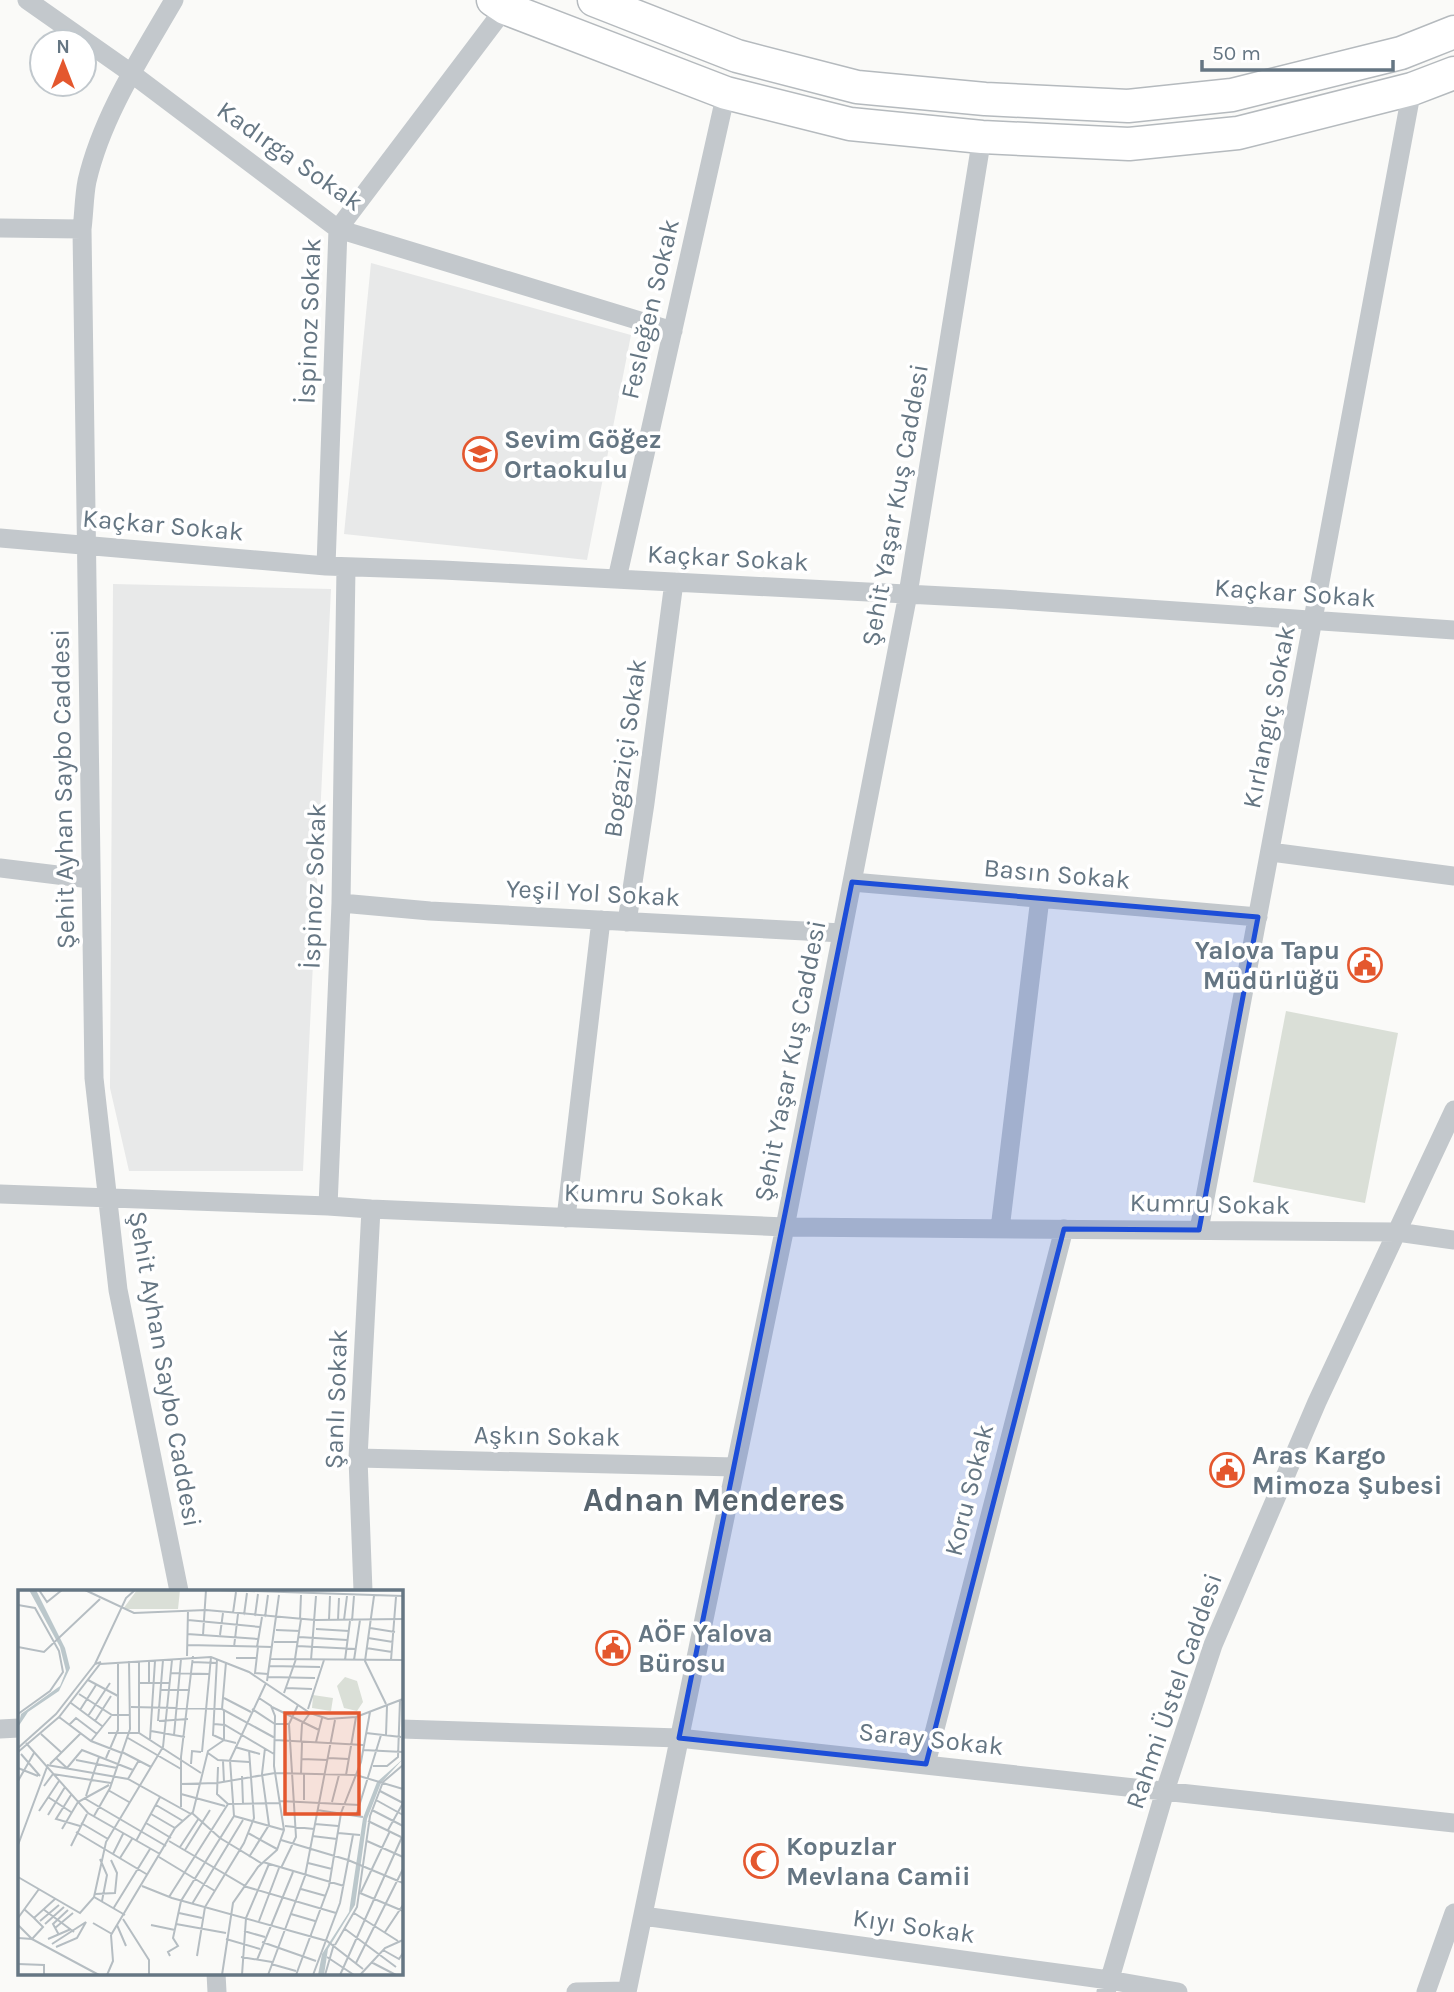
<svg xmlns="http://www.w3.org/2000/svg" width="1454" height="1992" font-family="Karla,sans-serif">
  <rect width="100%" height="100%" fill="#fafaf8"/>
  <!-- built -->
  <path fill="#e8e9e9" d="M371,263L631,335L587,560L344,534Z
    M113,584L331,589L303,1171H129L110,1088Z"/>
  <!-- green -->
  <path fill="#dadfd7" d="M1286,1011L1398,1033L1365,1203L1253,1182Z"/>
  <g fill="none" stroke-linecap="round" stroke-linejoin="round">
    <!-- primary casing -->
    <g stroke="#b5babe" stroke-width="35">
      <path id="primary" d="M493,0L505,8L726,93L850,124L982,137L1129,144L1238,133L1412,89L1454,73
        M594,0L737,56L857,87L985,99L1128,106L1232,95L1401,53L1454,32"/>
    </g>
    <!-- minor -->
    <path stroke="#c3c8cc" stroke-width="19" d="M27,0L131,73L338,229L673,331
      M174,0C141,57 102,116 87,181C84,196 84,214 82,229L94,1078L118,1290L179,1591
      M0,228L82,229
      M0,538L326,566L443,570L1002,599L1454,630
      M326,566L338,229L505,8
      M617,579L726,93
      M1270,852L1454,876
      M0,868L90,879
      M852,882L1258,917
      M341,903L430,911L842,933
      M627,922L645,803L674,582
      M0,1194L328,1206L371,1209L785,1227L1397,1232L1454,1240
      M328,1206L341,903L346,567
      M566,1218L601,920
      M1000,1229L1040,898
      M1199,1230L1412,89
      M358,1458L735,1467
      M363,1591L358,1458L371,1209
      M0,1729L19,1728
      M401,1729L679,1738L1454,1823
      M926,1764L1064,1229
      M643,1916L1109,1980L1178,1992
      M216,1973L217,1992
      M576,1992L627,1991
      M627,1992L785,1227L908,594L982,137
      M1106,1992L1165,1791L1213,1645L1317,1402L1454,1110
      M1426,1992L1454,1913"/>
    <!-- primary -->
    <use href="#primary" stroke="#fff" stroke-width="32"/>
  </g>
  <!-- marked area -->
  <path fill="#1d4ed8" fill-opacity="0.2" stroke="#1d4ed8" stroke-width="5" stroke-linejoin="round" d="M852,882L1258,917L1199,1230L1064,1229L926,1764L679,1738Z"/>
  <!-- icons -->
  <defs>
    <g id="school-ring" transform="scale(1.75)"><circle r="9.5" fill="#fff" stroke="#e4572e" stroke-width="1.5"/><path d="M0-5L7-2L0 1L-7-2ZM-4 1L0 2.5L4 1V4Q0 6-4 4Z" fill="#e4572e"/></g>
    <g id="civic-ring" transform="scale(1.75)"><circle r="9.5" fill="#fff" stroke="#e4572e" stroke-width="1.5"/><path d="M-.6-6.5H3V-4.5H.6V-3L4-1V1h2V6H-6V1h2V-1L-.6-3ZM-1.2 2.5V6h2.4V2.5Z" fill="#e4572e"/></g>
    <g id="mosque-ring" transform="scale(1.75)"><circle r="9.5" fill="#fff" stroke="#e4572e" stroke-width="1.5"/><path d="M3.5-4.9A6 6 0 1 0 3.5 4.9A5 5 0 1 1 3.5-4.9Z" fill="#e4572e"/></g>
  </defs>
  <g fill-rule="evenodd">
    <use href="#school-ring" x="480" y="454"/>
    <use href="#civic-ring" x="1365" y="965"/>
    <use href="#civic-ring" x="1227" y="1470"/>
    <use href="#civic-ring" x="613" y="1648"/>
    <use href="#mosque-ring" x="761" y="1861"/>
  </g>
  <g text-anchor="middle" dominant-baseline="central" stroke-width="7" stroke-linejoin="round" paint-order="stroke">
    <!-- street labels -->
    <g font-size="26" fill="#657683" stroke="#fff">
      <text transform="translate(290 156) rotate(35)">Kadırga Sokak</text>
      <text transform="translate(650 309) rotate(-77)">Fesleğen Sokak</text>
      <text transform="translate(309 321) rotate(-88)">İspinoz Sokak</text>
      <text transform="translate(895 505) rotate(-80)">Şehit Yaşar Kuş Caddesi</text>
      <text transform="translate(163 525) rotate(5)">Kaçkar Sokak</text>
      <text transform="translate(728 558) rotate(3)">Kaçkar Sokak</text>
      <text transform="translate(1295 593) rotate(4)">Kaçkar Sokak</text>
      <text transform="translate(1269 717) rotate(-79)">Kırlangıç Sokak</text>
      <text transform="translate(625 748) rotate(-82)">Bogaziçi Sokak</text>
      <text transform="translate(63 789) rotate(-91)">Şehit Ayhan Saybo Caddesi</text>
      <text transform="translate(1057 874) rotate(5)">Basın Sokak</text>
      <text transform="translate(314 886) rotate(-88)">İspinoz Sokak</text>
      <text transform="translate(593 893) rotate(3)">Yeşil Yol Sokak</text>
      <text transform="translate(790 1061) rotate(-79)">Şehit Yaşar Kuş Caddesi</text>
      <text transform="translate(644 1195) rotate(2)">Kumru Sokak</text>
      <text transform="translate(1210 1204) rotate(1)">Kumru Sokak</text>
      <text transform="translate(165 1369) rotate(80)">Şehit Ayhan Saybo Caddesi</text>
      <text transform="translate(336 1399) rotate(-88)">Şanlı Sokak</text>
      <text transform="translate(547 1436) rotate(1)">Aşkın Sokak</text>
      <text transform="translate(969 1490) rotate(-76)">Koru Sokak</text>
      <text transform="translate(1174 1691) rotate(-71)">Rahmi Üstel Caddesi</text>
      <text transform="translate(931 1739) rotate(6)">Saray Sokak</text>
      <text transform="translate(914 1926) rotate(8)">Kıyı Sokak</text>
    </g>
    <!-- poi labels -->
    <g font-size="26" font-weight="bold" fill="#657683" stroke="#fff" text-anchor="start">
      <text x="504" y="439">Sevim Göğez<tspan x="504" dy="30">Ortaokulu</tspan></text>
      <text x="1340" y="950" text-anchor="end">Yalova Tapu<tspan x="1340" dy="30">Müdürlüğü</tspan></text>
      <text x="1252" y="1455">Aras Kargo<tspan x="1252" dy="30">Mimoza Şubesi</tspan></text>
      <text x="638" y="1633">AÖF Yalova<tspan x="638" dy="30">Bürosu</tspan></text>
      <text x="786" y="1846">Kopuzlar<tspan x="786" dy="30">Mevlana Camii</tspan></text>
    </g>
    <!-- district labels -->
    <g font-size="33" font-weight="bold" fill="#57646e" stroke="#fff">
      <text x="714" y="1500">Adnan Menderes</text>
    </g>
  </g>
  <!-- overview -->
  <g transform="translate(18 1590)">
    <rect width="385" height="385" fill="#fafaf8"/>
    <path d="M119,0H162L160,19H105ZM327,87L339,91L345,112L339,121L326,118L319,96ZM295,105L315,108L313,121L294,118Z" fill="#dadfd7"/>
    <path d="M11,0H18L47,58L52,78L41,101L10,122L0,137L3,124L42,96L48,81L42,57ZM385,169L363,193L349,229L337,315L310,359L306,385H300L304,364L331,322L345,228L359,192Z" fill="#bbc7cb"/>
    <path fill="none" stroke="#b5bdc2" stroke-width="2" d="M21,0L29,12L44,0M67,0L116,23L188,20L297,30L385,29M202,0L385,6M356,6L347,71L368,114M0,15L17,18L41,61L45,82L32,101L0,124M215,23L218,2M226,25L229,3M237,26L240,4M247,27L250,5M282,29L283,5M170,30L242,37M311,30L312,6M320,30L321,8M326,30L329,6M334,31L336,6M352,38L377,42M298,39L331,41M258,40L282,41M169,44L240,49M185,45L188,0M202,45L205,23M281,47L329,50M350,48L375,52M256,52H280M169,55L254,57M279,56L338,59M0,57L26,62L82,9M216,57L220,24M239,57L244,27M240,57L237,83L250,84M348,58L374,62M169,66L170,20M218,68H239M199,69L195,145L206,150V120M253,69L385,70M277,69L283,29M131,70V92M293,70L298,6M327,70L332,31M336,70L342,30M373,70L378,7M174,72L199,73M77,74L108,8L117,0M252,76L302,77M153,83L191,84M250,87L297,88M70,90L100,106M249,91L261,5M122,93H151M268,98L294,99M143,100H172M266,103L278,69M61,104L94,125H112M206,108L233,122M53,113L84,136M113,117L204,119L257,148M254,117L301,140M204,119L208,72M234,119L257,134H271M290,119L306,70M62,120L78,95M70,126L92,93M41,127L73,151L104,163M77,131L93,106M140,131L145,70M141,131L170,129M196,134L207,135L256,164M51,135L58,128L79,144M133,141L167,147M90,143H121L183,183M121,143V71M348,143L383,147M23,144L44,163M156,145L163,69M368,145L369,116M110,148L163,179M132,149L137,71M257,150L345,155M73,151L93,126M283,151L284,134L292,123M298,152L304,128M8,153L70,223L142,264M217,157L242,164M0,158L38,124L77,74L83,72M345,160L385,162M0,162L41,127L82,74L193,67L231,82L292,123L310,129L338,127L385,109M104,162L133,177M184,162L193,67M190,163L200,170L231,172M3,164L22,186M38,168L49,178L64,160L115,180M88,168L100,140V73M310,168L331,169M284,169L310,170M58,170L99,178M205,171L206,192M32,174L63,143M173,174L174,161L183,162M29,175L110,189L173,224M355,176H369L380,167L382,110M200,177L199,204L210,214L262,213M0,178L20,186M283,184L284,152M328,185L338,127M224,186L225,214M110,189L121,170M0,191L16,163M163,194L199,193L257,183L338,185L385,199M26,196L35,184L93,193M90,200L111,212M362,201L385,213M163,204L207,216M53,205L38,229L62,236M68,206L81,167M30,207L53,222M66,208L148,256M286,210V184M358,210L385,225M262,211L342,215M314,212L321,185M138,215L165,231M163,217V167L175,66M299,220L345,227M354,220L385,236M21,221L41,191M174,223L202,248L243,273M133,224L157,238M30,225L47,197M76,226L92,198L112,139L111,71M216,226L266,240M338,226L363,145M350,231L383,247M63,233L90,249M128,233L153,248M297,234L320,236M267,236L296,239M44,239L60,212L91,195M370,240L385,213M58,242L130,285M230,243L259,259M320,243L342,245M294,246L319,249M263,250L330,270L385,293M118,251L142,207M151,251L229,297L318,323M349,251L385,267M0,255L29,177M53,256L69,224M162,257L181,228M167,260L192,220M95,264L105,244M141,267L197,301M231,267L251,235L244,184L247,158M102,268L114,249M82,269L89,285L84,311M245,272L326,296M290,273L314,279M263,278L278,247L271,134L280,115M0,287L62,323L76,307L107,325M124,296L154,308L309,351L345,379M283,299L308,306M343,302L372,241M342,303L385,321M77,304L97,303L99,283L93,270M76,307L88,252L145,157L154,70M151,307L210,214M174,314L225,230M6,319L16,328L37,309M25,319L56,342M95,319L132,259M161,323L184,328M336,323L380,351M273,324L297,331M0,328L21,299M105,329L131,370V385M22,331L41,315M241,331L261,278M75,333L94,344M27,334L46,317M158,334L208,343M0,335L14,349L25,337L16,328M99,335L108,356M133,335L157,340M37,338L55,323M327,339L378,377M226,341L247,347M367,342L385,315M41,345L35,334L50,320M0,348L14,349L81,385M30,349L53,339M208,349L242,359M244,352L298,371M34,354L68,332L59,348L38,357M317,355L339,317L352,226L365,192L385,175M365,360L381,369L385,363M152,366L150,362L160,356L155,348L163,311L216,226L212,170L248,93M179,366L187,317L226,253L236,228L231,160M223,367L254,372M309,367L336,385M239,370L275,282M353,372L378,385M338,373L385,279M0,374L26,375V385M253,374L278,381M89,385L95,371L93,345L157,238L175,222L190,161L206,150L218,153M204,385L215,313L240,277L259,260L266,240L256,176L257,126L253,116L241,108M224,385L228,328L251,274M250,385L287,286L317,130M278,385L311,296L323,223L343,172L352,122M295,385L322,313L335,245M307,385L316,354M322,385L384,247M342,385L367,358L385,350"/>
    <path fill="#e4572e" fill-opacity="0.15" stroke="#e4572e" stroke-width="3.5" d="M267,123H341V224H267Z"/>
    <rect width="385" height="385" fill="none" stroke="#657683" stroke-width="3.5"/>
  </g>
  <!-- north arrow -->
  <g transform="translate(63 63)"><circle r="33" fill="#ffffff" stroke="#c1c8cd" stroke-width="2"/>
  <path d="M0-5L12 26L0 18L-12 26Z" fill="#e4572e"/>
  <text y="-10" font-size="19" font-weight="bold" text-anchor="middle" fill="#657683">N</text>
  </g>
  <!-- scale -->
  <path d="M1202 60v10h191v-10" fill="none" stroke="#657683" stroke-width="3.5"/>
  <text x="1212" y="60" font-size="21" fill="#657683" stroke="#ffffff" stroke-width="5" paint-order="stroke">50 m</text>
</svg>
